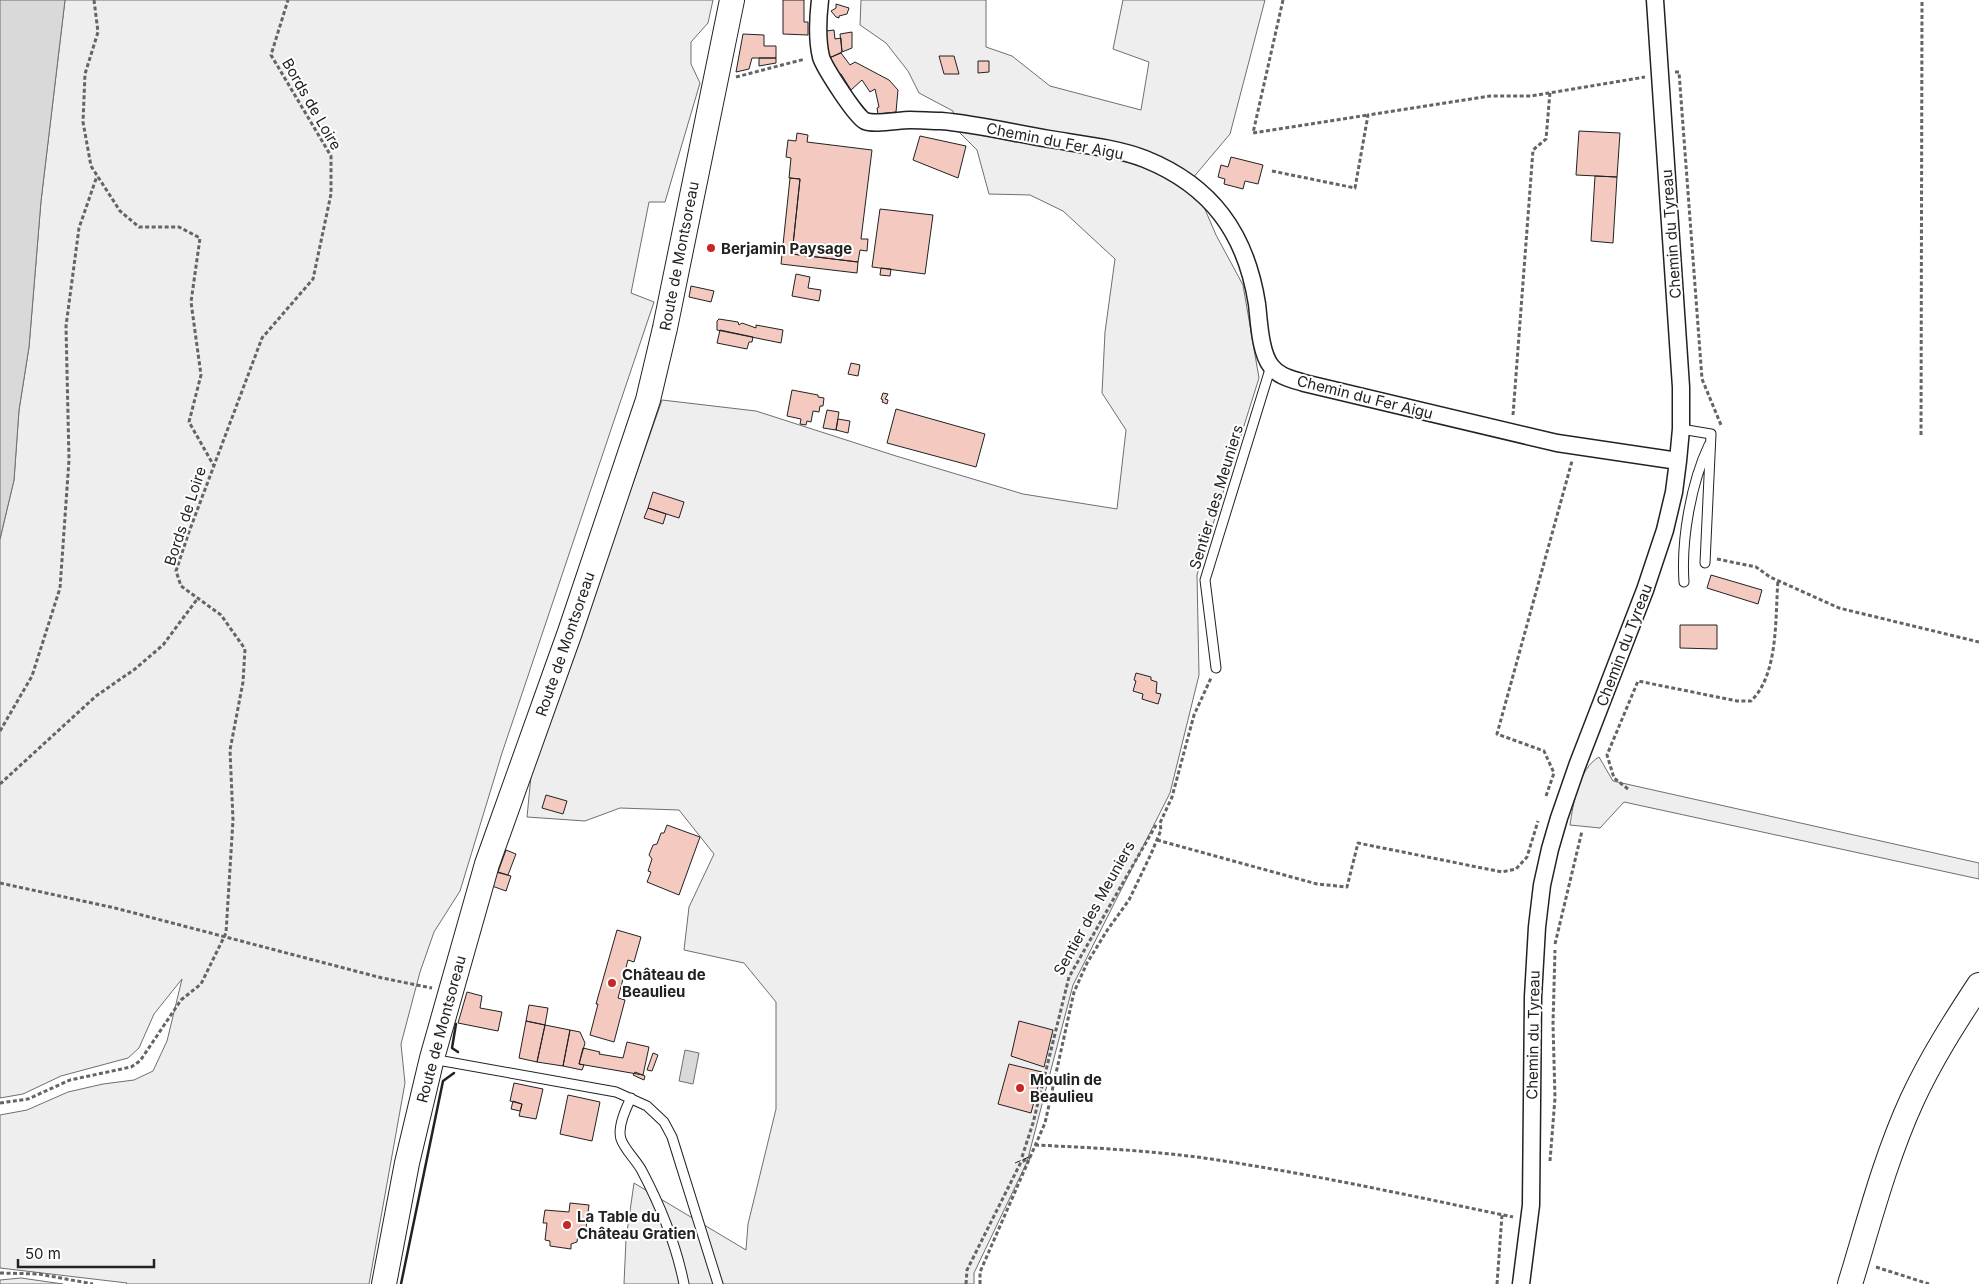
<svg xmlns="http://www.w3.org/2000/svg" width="1979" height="1284" font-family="Inter,sans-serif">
  <rect width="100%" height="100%" fill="#fff"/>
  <!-- green -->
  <path fill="#eee" stroke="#6f6f6f" d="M65,0H713L708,23L691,42V64L700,83L665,202H649L631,293L654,302L502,753L460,891L434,932L420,972L401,1044L405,1083L369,1284H126L127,1283L0,1268V1115L27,1110L68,1092L103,1084L134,1080L153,1071L167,1041L182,979L154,1014L139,1048L128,1058L61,1076L23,1094L0,1098V539L14,480L19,410L29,347L41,201Z
    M861,0H986V47L1012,56L1050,86L1141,110L1149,62L1113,49L1123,0H1265L1230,134L1192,179L1216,235L1243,285L1259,378L1197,575L1199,675L1170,793L1073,985L1027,1162L974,1273V1284H624L626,1239L634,1183L746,1250L748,1224L776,1109V1002L744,963L684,950L689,907L714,854L679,810L620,808L585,821L527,817L531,776L662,400L756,411L896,456L1023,494L1117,509L1126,430L1102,393L1105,332L1115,259L1063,211L1030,195L989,194L977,150L957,130L953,111L919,93L908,71L886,43L860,25Z
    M1599,757L1613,781L1979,863V879L1624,802L1600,828L1570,825C1573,804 1579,768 1599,757Z
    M21,1278L63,1284H0V1280Z"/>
  <!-- water -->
  <path fill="#d9d9d9" stroke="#6f6f6f" d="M0,0H65L41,201L29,347L19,410L14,480L0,539Z
    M685,1050L699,1053L693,1084L679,1081Z"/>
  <!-- building -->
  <path fill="#f3c9c0" stroke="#222" d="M783,0H804V22H808V35L783,34Z
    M836,4L849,8L847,14L839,16V18L836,17L831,11L836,8Z
    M834,30L835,39L841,38L842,52L827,59L826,31Z
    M852,32V48L842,52L840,34Z
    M743,34L764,35V46H776V58H752L749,69L736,72Z
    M841,53L850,65L855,62L889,80L898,90L896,112L878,114L877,108L879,107L875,89L870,92L862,80L851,90L841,74H838L827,59Z
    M939,56H954L959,74H944Z
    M759,58H776V63L759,66Z
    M978,61H989V72L978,73Z
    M1579,131L1620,133L1617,177L1576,175Z
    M797,133L808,135L807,142L872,150L861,239H868L867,251L860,250L858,262L792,254L800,179L789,178L791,158L786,157L788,140L796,141Z
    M920,136L966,146L958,178L913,160Z
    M1231,157L1263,165L1258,184L1245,181L1243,189L1224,184L1225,179L1218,177L1221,165L1228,167Z
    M1595,176L1617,177L1613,243L1591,241Z
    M790,178L800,179L792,254L858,262L857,273L781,264Z
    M880,209L933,215L925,274L872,267Z
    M881,268L891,269L890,276L880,275Z
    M796,274L810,277L808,288L821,290L819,301L792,296Z
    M691,286L714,291L711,302L689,297Z
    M719,319L738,322L739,325L742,323L756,328V325L783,330L781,343L717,330V321Z
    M720,330L753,337L752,342H749L747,349L717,343Z
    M851,363L860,365L858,376L848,374Z
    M792,390L818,395V397L824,398L823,406H820L819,412L813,411L811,422L807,421L806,425L800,424L801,419L787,416Z
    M883,393L888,394L885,399L888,400L887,404L882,402L883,400L881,399Z
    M896,409L985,434L976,467L887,443Z
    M827,410L839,412L836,430L823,428Z
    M838,419L850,421L848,433L836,430Z
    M653,492L684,502L679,518L648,508Z
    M648,508L666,514L663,524L644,518Z
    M1711,575L1762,590L1758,604L1707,588Z
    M1680,625H1717V649L1680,648Z
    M1136,673L1151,677V680L1157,682L1156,693L1161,694L1158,704L1142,699L1143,694L1133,691L1136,681L1134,680Z
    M546,795L567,801L563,814L542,808Z
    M667,825L700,837L679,895L647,882L651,872L648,871L652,859L649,855L653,845L657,844L661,833H664Z
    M506,850L516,854L508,875L498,872Z
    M496,872L511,876L506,891L492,886Z
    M617,930L641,937L634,962L628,960L618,998L625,1000L614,1042L590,1035L598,1004H596Z
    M467,992L482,996L480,1008L502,1012L498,1031L458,1023Z
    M529,1005L548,1008L545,1025L526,1021Z
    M526,1021L545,1025L537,1062L519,1058Z
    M1019,1021L1053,1030L1044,1067L1011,1056Z
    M545,1025L570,1030L563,1066L537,1062Z
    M570,1030L580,1032L585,1043L579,1064L584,1065L582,1070L563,1066Z
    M627,1042L649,1047L643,1075L579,1064L583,1048L600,1052L599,1054L623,1058Z
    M653,1053L658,1055L652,1071L647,1070Z
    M1009,1064L1042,1072L1031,1113L998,1104Z
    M635,1072L645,1076L644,1080L633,1075Z
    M514,1083L543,1089L536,1119L519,1116L522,1104L510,1101Z
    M568,1095L600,1102L592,1141L560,1134Z
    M513,1101L522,1104L520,1111L511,1109Z
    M570,1203L589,1205L586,1228L579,1227L577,1242L571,1244V1249L550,1246V1241L545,1240L547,1223H543L545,1210L569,1212Z"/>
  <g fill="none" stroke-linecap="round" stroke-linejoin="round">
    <!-- lane casing -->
    <g stroke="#222" stroke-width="11">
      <path id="lane" d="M1681,429L1711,434L1705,563
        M1684,582C1681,540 1691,483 1709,445
        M1216,668L1205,580L1271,366
        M432,1059L616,1092L647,1106L664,1122L672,1137L718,1284
        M631,1098C626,1108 617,1127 621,1139C624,1149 637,1161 642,1171C661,1207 676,1244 684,1284"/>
    </g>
    <!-- street casing -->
    <g stroke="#222" stroke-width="19">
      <path id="street" d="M820,0C818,17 817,40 821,57C824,67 856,117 865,121C874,125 899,120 910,120C920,120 931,121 941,121C977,124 1013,133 1049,139C1079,144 1117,148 1145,159C1212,186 1246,234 1257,304C1259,321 1260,352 1271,366C1279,377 1292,379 1304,383L1557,443L1678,461
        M1521,1284L1531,1205L1533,997L1537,927L1542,885L1550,849L1559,818L1577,766L1645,590L1665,530L1674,492L1678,461L1681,429V387L1655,0"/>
    </g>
    <!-- secondary casing -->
    <g stroke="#222" stroke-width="26">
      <path id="secondary" d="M384,1284L407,1163L432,1058L487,864L570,632L648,400L665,328L732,0
        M1850,1284C1869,1222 1885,1159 1912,1100C1931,1059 1954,1023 1979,985"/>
    </g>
    <!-- path -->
    <path stroke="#646464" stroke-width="3" stroke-dasharray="4 2.5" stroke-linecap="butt" d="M94,0L98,32L85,74L83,122L91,166L120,211L139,227H179L200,238L191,302L201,375L189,422L214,466
      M1283,0L1253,133L1368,115
      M1675,72H1679L1702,379L1721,425
      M736,77L805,59
      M1272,171L1355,188L1368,115L1490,96H1531L1645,77
      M1513,415L1533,150L1546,139L1550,92
      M1921,435L1922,0
      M1717,559L1756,567L1770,577L1839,608L1979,642
      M0,731L32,676L60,588L69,460L66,326L79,228L97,176
      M0,784L96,696L135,669L163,645L198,598
      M1628,789L1614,778L1607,755L1638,681L1737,701H1751C1779,674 1775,617 1778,580
      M1546,796L1554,773L1544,751L1497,734L1572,461
      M1157,840L1317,884L1347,887L1358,843L1502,872L1516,869L1527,857L1538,821
      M0,883L115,908L382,978L432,988
      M1555,944L1582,831
      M0,1103L28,1099L70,1080L131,1067L140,1061L181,1000L201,984L226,933L233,820L230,750L243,682L245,649L221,615L181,586L176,571L189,532L262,338L313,279L331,194V156L271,55L288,0
      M1035,1145C1098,1148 1162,1151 1224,1161C1321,1176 1417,1197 1513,1217
      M1022,1157L1033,1123L1069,977L1156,825
      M1550,1161L1555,1098L1553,1024L1555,950
      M1876,1267L1929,1284
      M0,1273L39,1274L93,1284
      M966,1284L967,1270L1021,1162L1030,1158
      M980,1284V1272L1045,1123L1074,992L1087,963L1108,929L1129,900L1151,854L1161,830L1160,823L1172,797L1194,715L1211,678
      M1497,1284L1502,1215"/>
    <!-- lane -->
    <use href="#lane" stroke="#fff" stroke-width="9"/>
    <!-- street -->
    <use href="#street" stroke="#fff" stroke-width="16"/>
    <!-- secondary -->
    <use href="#secondary" stroke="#fff" stroke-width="24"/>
    <!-- fence -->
    <path stroke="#222" stroke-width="1" stroke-dasharray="6 2.5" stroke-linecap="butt" d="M1015,1163L1029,1157"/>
    <!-- wall -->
    <path stroke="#222" stroke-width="2.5" d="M456,1024L452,1048L458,1052
      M401,1284L443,1081L454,1073"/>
  </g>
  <!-- markers -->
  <g fill="#c62828" stroke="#fff" stroke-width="2">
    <circle cx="711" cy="248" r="5"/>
    <circle cx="612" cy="983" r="5"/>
    <circle cx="1020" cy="1088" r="5"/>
    <circle cx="567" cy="1225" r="5"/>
  </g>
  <g text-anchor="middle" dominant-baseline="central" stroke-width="4" stroke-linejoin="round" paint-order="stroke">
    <!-- street labels -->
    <g font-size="15" fill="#222" stroke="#fff">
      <text transform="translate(312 104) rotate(60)">Bords de Loire</text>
      <text transform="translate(1055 141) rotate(11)">Chemin du Fer Aigu</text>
      <text transform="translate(1671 234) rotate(-94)">Chemin du Tyreau</text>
      <text transform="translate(679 256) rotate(-79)">Route de Montsoreau</text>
      <text transform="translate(1365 397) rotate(14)">Chemin du Fer Aigu</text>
      <text transform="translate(1216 497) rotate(-73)">Sentier des Meuniers</text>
      <text transform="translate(185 516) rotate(-72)">Bords de Loire</text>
      <text transform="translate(565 644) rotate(-71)">Route de Montsoreau</text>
      <text transform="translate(1624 645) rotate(-69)">Chemin du Tyreau</text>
      <text transform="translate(1094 908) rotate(-61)">Sentier des Meuniers</text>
      <text transform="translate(441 1029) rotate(-75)">Route de Montsoreau</text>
      <text transform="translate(1533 1035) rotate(-89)">Chemin du Tyreau</text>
    </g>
    <!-- poi labels -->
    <g font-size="15" font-weight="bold" fill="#222" stroke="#fff" text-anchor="start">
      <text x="721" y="248">Berjamin Paysage</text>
      <text x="622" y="974">Château de<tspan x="622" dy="17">Beaulieu</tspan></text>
      <text x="1030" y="1079">Moulin de<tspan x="1030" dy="17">Beaulieu</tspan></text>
      <text x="577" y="1216">La Table du<tspan x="577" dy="17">Château Gratien</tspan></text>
    </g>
  </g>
  <!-- scale -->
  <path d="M18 1259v8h136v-8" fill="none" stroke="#222222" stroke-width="2.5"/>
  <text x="25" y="1259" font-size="15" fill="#222222" stroke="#ffffff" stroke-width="4" paint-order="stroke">50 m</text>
</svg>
